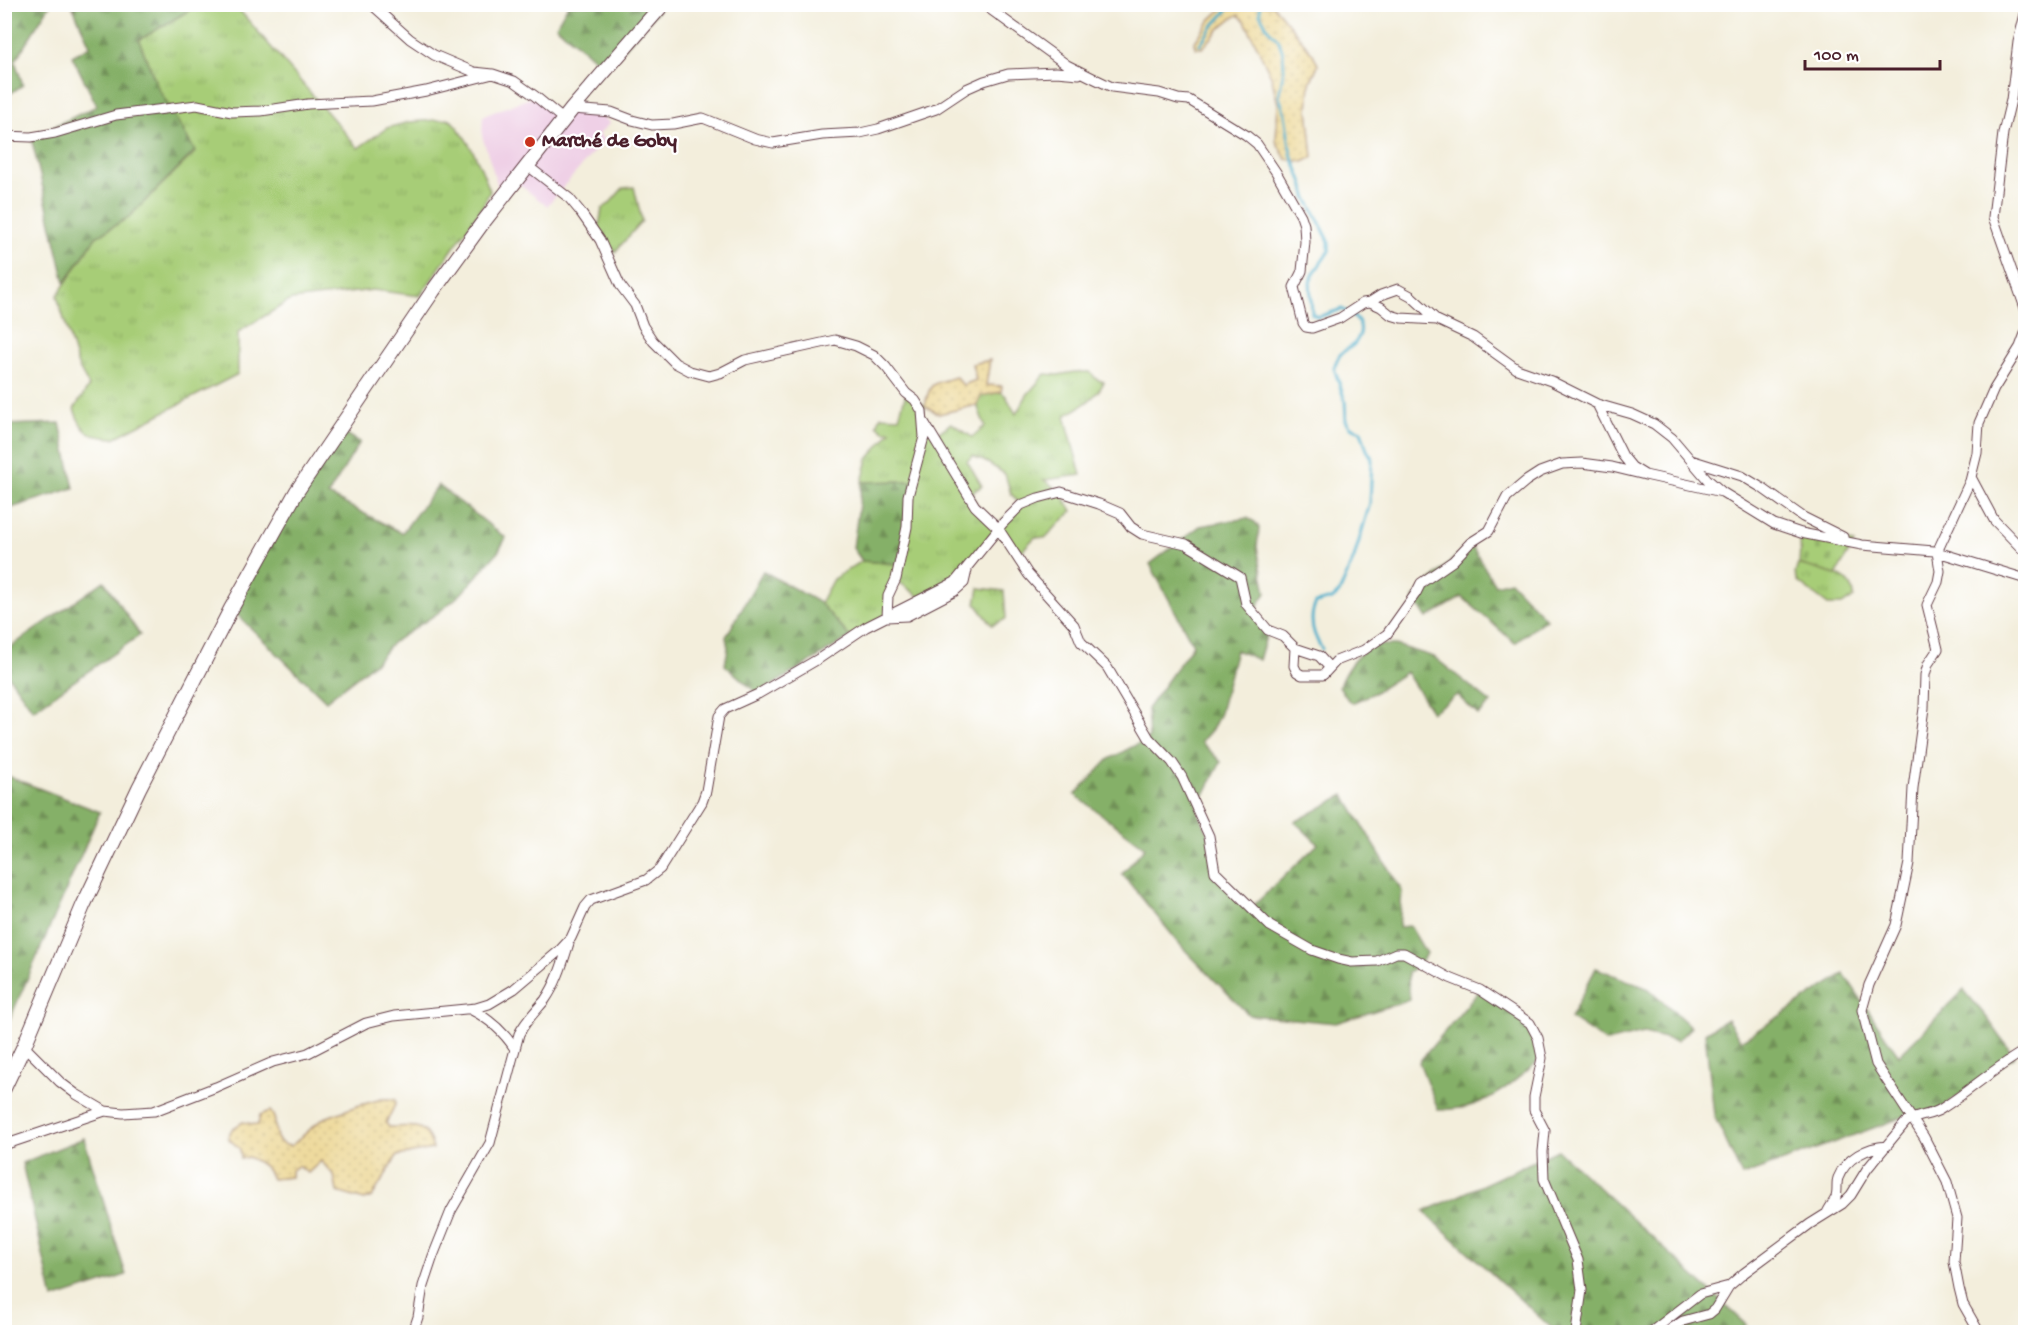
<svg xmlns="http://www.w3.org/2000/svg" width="2030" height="1337" font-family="'Gochi Hand',sans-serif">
  <defs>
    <pattern id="grass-tufts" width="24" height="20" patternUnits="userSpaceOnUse" patternTransform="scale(1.5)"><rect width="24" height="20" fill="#a7cd77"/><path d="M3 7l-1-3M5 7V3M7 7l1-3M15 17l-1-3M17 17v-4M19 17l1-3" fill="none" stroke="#91b067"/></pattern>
    <pattern id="forest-firs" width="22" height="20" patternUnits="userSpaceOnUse" patternTransform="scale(1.5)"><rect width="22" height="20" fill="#85b068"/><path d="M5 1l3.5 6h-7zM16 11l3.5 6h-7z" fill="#6f8f56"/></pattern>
    <pattern id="sand-dots" width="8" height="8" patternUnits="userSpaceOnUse" patternTransform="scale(1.5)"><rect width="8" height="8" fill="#eeda9e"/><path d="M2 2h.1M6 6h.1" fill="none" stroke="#cebb88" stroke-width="1.8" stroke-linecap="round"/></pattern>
    <pattern id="cemetery-stones" width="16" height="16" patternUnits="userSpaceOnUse" patternTransform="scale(1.5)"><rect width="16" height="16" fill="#a7cd77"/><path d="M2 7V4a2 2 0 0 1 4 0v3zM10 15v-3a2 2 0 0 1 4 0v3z" fill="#91b067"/></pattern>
  </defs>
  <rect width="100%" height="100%" fill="#fff"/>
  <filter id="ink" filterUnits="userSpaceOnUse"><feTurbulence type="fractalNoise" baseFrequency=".0167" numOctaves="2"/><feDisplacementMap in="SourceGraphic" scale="12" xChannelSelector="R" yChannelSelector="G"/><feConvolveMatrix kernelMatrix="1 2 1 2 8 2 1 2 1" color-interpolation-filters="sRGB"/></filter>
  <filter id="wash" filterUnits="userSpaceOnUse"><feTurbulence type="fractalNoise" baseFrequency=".008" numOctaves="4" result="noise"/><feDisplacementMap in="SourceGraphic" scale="24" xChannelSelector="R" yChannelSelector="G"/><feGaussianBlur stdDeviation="1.35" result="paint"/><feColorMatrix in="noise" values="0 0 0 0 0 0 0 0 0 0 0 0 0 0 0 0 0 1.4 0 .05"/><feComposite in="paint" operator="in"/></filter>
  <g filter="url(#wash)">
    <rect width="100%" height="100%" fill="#f3eedc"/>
    <!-- built -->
    <path fill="#efd0e6" d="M535,96L563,120L572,109L595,111L610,123L599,134L604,140L547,206L516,182L502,199L482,136L483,116Z"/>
    <!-- grass -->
    <path fill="url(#grass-tufts)" stroke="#787651" stroke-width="1.5" fill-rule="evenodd" d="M198,5H235L358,148L387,128L409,122L450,119C470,140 480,164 490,191L482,207L420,296L373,290L291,300L238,332V374L114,438C89,437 82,433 74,409L89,386L78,366L57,296L96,237L129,217L195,152L158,88L139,40Z
      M634,187L642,221L615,252L600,240L599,226L602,209L609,204L623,188Z
      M1075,372H1090L1096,379L1104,382C1096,399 1081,406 1065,416L1081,475L1044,480L1061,492L1072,511L1045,538L1035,537L1017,556L998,532L964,571L923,599L896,580L887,617L850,637L820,603L833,579L862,561L899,564L911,481L862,482L868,459L891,431H884L877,425L881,416L899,417L906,393L925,406L922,411L934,436L951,423L972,437L985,426L977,405L980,396L1001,392L1006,396L1016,414L1027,395L1045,374L1058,375ZM973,456L988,463L1005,474L1011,494L1020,503L997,525L977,505L971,493L982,486L967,461Z
      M1798,564C1818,570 1854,572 1854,597L1842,605H1828L1798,582L1795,574Z
      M979,588L1004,591L1006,619L992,625L976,604Z"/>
    <!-- forest -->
    <path fill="url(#forest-firs)" stroke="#68684a" stroke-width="1.5" d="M5,4L50,5L15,61L23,85L5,97Z
      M72,5H198L139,40L158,88L195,151L129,217L96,237L65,283L31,137L97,106L72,56L90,46Z
      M568,5H663L606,69L556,26Z
      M60,423L74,488L5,510V425Z
      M339,430L360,442L328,495L402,533L438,485L506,538L498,552L461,594L438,613L392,643L378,660L326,701L231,609Z
      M912,481L899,564L862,561L853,548L862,482Z
      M1247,518L1255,522L1259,528L1257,547L1266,593L1258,605L1256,617L1268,630L1259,660L1236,650L1220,713L1213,728L1201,742L1221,762L1197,808L1209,836L1213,866L1252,907L1318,844L1295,822L1344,795L1402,891L1399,927L1410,926L1426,953L1422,961L1408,973L1409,1000L1336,1023L1249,1015L1183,948L1122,874L1145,847L1075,795L1109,759L1149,738L1147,709L1193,645L1150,564L1200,526Z
      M1470,543L1495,585L1510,581L1546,619L1515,643L1462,597L1427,618L1413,598Z
      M763,571L820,603L850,637L758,694L725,665L728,648L726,637Z
      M104,581L140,635L33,710L5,671V651Z
      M1372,645H1396L1434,657L1491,703L1478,715L1457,695L1432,712L1406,672L1374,693L1352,703L1348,700L1339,686C1346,668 1356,655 1372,645Z
      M5,775L100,812L5,1030Z
      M1596,968L1649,989L1691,1027L1677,1041L1644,1033L1606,1042L1570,1018Z
      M1844,974C1863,1001 1879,1029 1899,1055L1964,990L1988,1019L2014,1056L1935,1113L1909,1115L1742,1176L1714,1115L1705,1033L1727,1019L1741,1041Z
      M1480,990L1530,1023L1542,1058C1521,1076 1495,1100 1466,1107C1457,1109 1447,1109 1438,1110L1419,1062Z
      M84,1138L126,1275L53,1299L22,1163Z
      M1558,1150L1747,1325L1737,1332H1556L1424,1212Z"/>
    <!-- sand -->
    <path fill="url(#sand-dots)" stroke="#9c7c64" stroke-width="1.5" d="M1226,5H1273L1313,54L1318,65L1310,83L1308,109L1313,157L1303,162L1286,159L1276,141L1278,104L1271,76L1245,21L1238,15C1221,23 1215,36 1202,48H1196L1194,43L1210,20Z
      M990,360L986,385L1002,386L1001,392L981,396L977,405L939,414L925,406C930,380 933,384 956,377L963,385L976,380L972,364Z
      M382,1099H395L396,1103L386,1123L389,1127C413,1127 426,1121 433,1149L397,1156L372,1197L364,1200L337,1192L334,1175L321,1161L308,1173L298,1166L291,1171V1177L272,1179C268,1167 259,1162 248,1157L241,1159L240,1149L228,1138L232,1129L243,1122L258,1125L260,1115L270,1111C282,1123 266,1142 291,1146L322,1119L357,1106Z"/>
    <!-- cemetery -->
    <path fill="url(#cemetery-stones)" stroke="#787651" stroke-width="1.5" d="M1801,533L1854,543L1836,575L1799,564Z"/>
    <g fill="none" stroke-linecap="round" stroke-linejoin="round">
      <!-- stream -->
      <path stroke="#4cafcb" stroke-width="3" d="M1260,4V14L1268,29L1278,39L1283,53L1284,68L1279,96L1285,114L1291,154L1303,183L1306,196L1329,241V251L1314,273L1310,282L1312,314L1318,317L1342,309C1356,317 1368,326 1355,343C1351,348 1344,350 1340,355C1337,359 1336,364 1334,368L1345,401L1346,421L1351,427L1361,431L1367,450L1372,458L1370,503L1354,558L1339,593L1332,599L1316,603C1308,619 1313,635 1322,649
        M1200,44L1211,28L1233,4"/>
    </g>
  </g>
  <g filter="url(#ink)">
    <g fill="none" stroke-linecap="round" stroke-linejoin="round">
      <!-- minor casing -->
      <g stroke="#633e46" stroke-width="11">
        <path id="minor" d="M371,4L410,39L434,55L474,72L493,74L514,81L535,96L564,120
          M983,4L1067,65L1093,78L1112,87L1159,93L1178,99L1189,100L1246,135L1257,144L1276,172L1301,216L1304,225L1305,242L1302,271L1294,287L1303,323L1306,327L1312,328L1340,318L1363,303L1370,302L1381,307L1391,315L1401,318L1437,320L1473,337L1517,369L1551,381L1597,404L1632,414L1654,424L1672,438L1707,479L1722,492L1774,524L1801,533L1862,545L1934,551L2026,579
          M2026,10L2018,42L2011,100L2003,133L1993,217L2025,308L2026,315
          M572,109L611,112L632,120L652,125L673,124L703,118L755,139L773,143L822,135L860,133L878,129L936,109L966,89L984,81L1008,74L1056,72L1079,74
          M4,136L31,137L55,133L116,115L197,105L232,112L261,111L308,104L372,101L426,91L493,74
          M528,166L569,198L579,210L600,240L620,285L635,305L643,326L653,341L675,363L690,371L709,376L720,373L745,360L835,340L856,346L874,355L886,367L906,393L915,400L922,411L924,437L908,496L907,527L896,579L888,596L887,617L907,616L955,591L964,583L967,570
          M1370,302L1381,295L1398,289L1411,296L1437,320
          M1597,404L1623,456L1632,467L1645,475L1722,492
          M924,422L975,506L998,528L1028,574L1074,625L1081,642L1107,667L1149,738L1172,762L1182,777L1209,836L1215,872L1270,926L1312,950L1338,959L1352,962L1377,961L1396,953H1404L1450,978L1480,990L1530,1023L1538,1038L1542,1058L1534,1097V1110L1545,1131L1543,1152L1544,1179L1578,1260L1582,1290L1576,1332
          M1691,460L1742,476L1762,488L1803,517L1843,537
          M1971,477L1994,520L2026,553
          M1295,648L1319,656L1329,667
          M470,1009C488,1018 504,1032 515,1049
          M24,1046L60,1082L76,1094L105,1111
          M4,1145L105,1111L123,1113L154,1111L216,1087L273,1062L308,1053L366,1023L394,1016L476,1008L489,1004L514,989L559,951L571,938L585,907L591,900L646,880L660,869L702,802L706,791L719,716L725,709L758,694L820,658L866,627L955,582L1003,523L1021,505L1038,498L1061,492L1099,504L1120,513L1131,527L1142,534L1186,544L1240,577L1246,604L1268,630L1283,636L1295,648L1294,666L1297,672L1302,675H1323L1336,661L1364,650L1387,634L1416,593L1421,583L1453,561L1470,543L1489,531L1507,497L1526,481L1540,472L1562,464L1582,463L1612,467L1645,475
          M1827,1213C1829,1208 1834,1202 1836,1197C1838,1191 1836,1184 1838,1178C1846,1158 1867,1147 1887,1146
          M413,1332L418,1317L423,1286L433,1256L451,1211L490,1143L519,1034C526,1020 536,1011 545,1000C557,983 563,962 569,943
          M1651,1332L1700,1294L1729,1286
          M1666,1332L1683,1321L1709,1314L1715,1309L1729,1286L1744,1273L1810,1224L1842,1204L1851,1195L1867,1169L1906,1122C1916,1115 1930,1116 1941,1109C1970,1091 1995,1067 2026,1050
          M1979,1332L1963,1304L1959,1288L1954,1262L1957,1218L1947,1182L1924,1137L1876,1064L1862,1010L1869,985L1896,925L1909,863L1913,788L1924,708L1925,675L1928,664L1938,649L1927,605L1938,582L1940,571L1937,552L1970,481L1977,453L1979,423L1994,389L2020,347L2026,331"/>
      </g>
      <!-- secondary casing -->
      <g stroke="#633e46" stroke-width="16">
        <path id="secondary" d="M4,1088L24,1046L83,906L139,788L231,609L297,491L433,291L481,225L572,109L663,4"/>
      </g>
      <!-- minor -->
      <use href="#minor" stroke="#fff" stroke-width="9"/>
      <!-- secondary -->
      <use href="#secondary" stroke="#fff" stroke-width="14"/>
    </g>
  </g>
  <!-- markers -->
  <circle fill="#c8321e" stroke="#fff" stroke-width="2" cx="530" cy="142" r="6"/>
  <g text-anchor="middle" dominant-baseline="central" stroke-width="4.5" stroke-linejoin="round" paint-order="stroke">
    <!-- poi labels -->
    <g font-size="20" font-weight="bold" fill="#4a1f2b" stroke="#fff" text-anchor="start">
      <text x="542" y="142">Marché de Goby</text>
    </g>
  </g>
  <!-- margin -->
  <rect width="2030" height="1337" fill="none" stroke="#fff" stroke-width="24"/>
  <!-- scale -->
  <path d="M1805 60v9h135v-9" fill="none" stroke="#4a1f2b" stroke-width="3"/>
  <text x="1814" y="60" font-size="18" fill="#4a1f2b" stroke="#ffffff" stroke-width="4.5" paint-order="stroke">100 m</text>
</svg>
